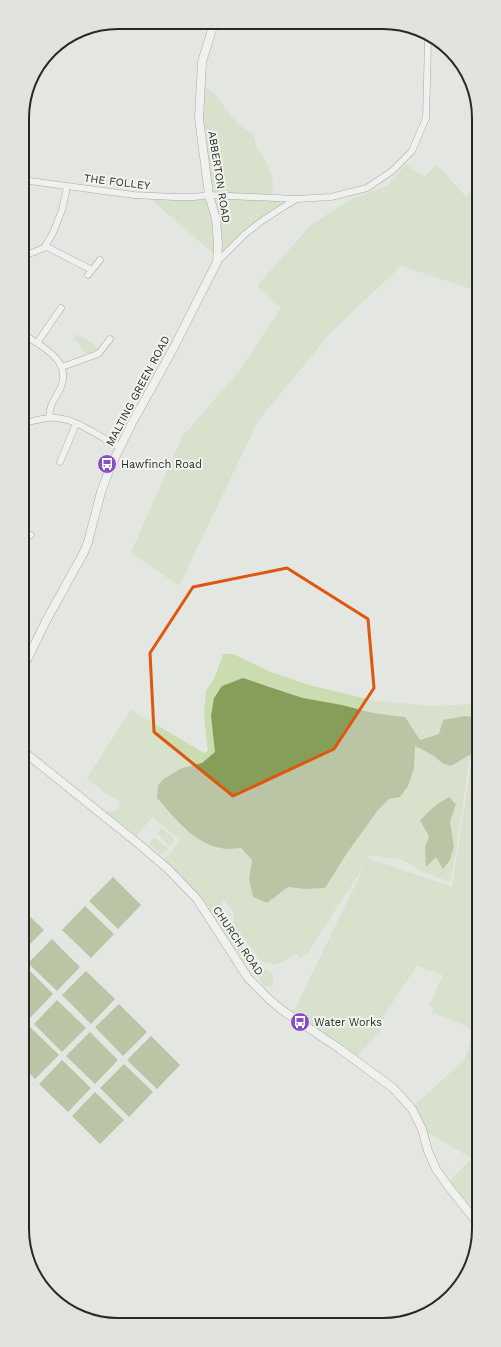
<svg xmlns="http://www.w3.org/2000/svg" width="501" height="1347" font-family="'Work Sans',sans-serif">
  <rect width="100%" height="100%" fill="#e4e6e1"/>
  <!-- green -->
  <path fill="#cadcb0" fill-rule="evenodd" d="M202,82L212,93L215,94C226,110 236,125 253,134L257,149L267,163L273,181L272,196L214,193L211,190L201,111Z
    M406,164L424,177L437,165L466,197L477,183V291L401,266L332,331L258,421L179,586L131,553L182,437L240,370L281,308L257,286L311,225L348,201L388,185Z
    M214,197L291,200L221,254Z
    M201,199C204,199 207,200 208,203C215,217 215,241 216,256L154,202V200Z
    M77,334L93,344L97,349L88,354L80,348L82,346L73,340Z
    M223,654H233L271,672L309,685L372,700L428,706L473,704L478,706V718L466,716L439,734L420,740L404,717L373,713L342,705L303,698L266,685L214,739L215,752L202,763L182,768L157,798L185,830L220,849L241,848L252,860L249,880L267,903L288,887L305,889L325,888L347,853L378,810L389,799L400,797L415,746L434,756L442,763L451,766L478,750V755L469,762L456,853L450,882L421,871L403,860L369,855L368,858L452,887L471,765L478,760L479,1163L427,1132L415,1105L465,1059L473,1033L467,1026L432,1013L434,1008L429,1006L443,975L417,966L386,1012L380,1031L357,1057L293,1013L366,863L313,944L309,953L300,958L297,954L275,965L263,962L238,932L234,925V912L224,900L218,907C226,923 234,946 251,953L256,963L273,974V986H264L256,974L243,960L203,901L191,888L163,862L180,840L152,817L137,836L116,819H111L104,812L117,811L120,802L105,793L87,778L131,710L204,753L208,751L206,736L204,712L206,691L214,679ZM449,797L456,804L450,822L454,846L443,869L436,857L427,866L425,847L429,837L420,820L436,805Z
    M162,828L175,839L170,846L157,834Z
    M154,837L168,849L162,855L149,844Z
    M469,1161L479,1164V1211L465,1200L448,1183Z"/>
  <!-- water -->
  <path fill="#859e59" d="M243,678L303,698L342,705L373,713L405,717L420,740L439,734L443,720L466,716L478,718V750L451,766L442,763L434,756L415,746L414,768L408,786L400,797L389,799L378,810L347,853L325,888L305,889L288,887L267,903L253,897L249,880L252,860L241,848C235,848 226,850 220,848C192,842 175,818 157,798L158,785L165,778L182,768L202,763L215,752L211,716L214,698L222,686Z
    M449,797L456,804L450,822L454,846L450,860L443,869L436,857L426,867L425,847L429,837L420,820L436,805Z
    M113,877L141,905L118,929L89,901Z
    M85,906L114,934L91,958L62,930Z
    M23,910L44,930L23,951Z
    M52,939L80,967L57,991L28,963Z
    M25,966L53,994L30,1018L24,1012L23,967Z
    M86,971L115,999L91,1024L62,995Z
    M57,1000L86,1028L62,1052L34,1024Z
    M119,1004L147,1032L123,1056L95,1027Z
    M30,1027L59,1055L35,1079L24,1068V1034Z
    M90,1032L118,1060L95,1084L66,1056Z
    M151,1036L180,1065L157,1089L127,1060Z
    M62,1060L91,1088L68,1112L39,1084Z
    M124,1064L153,1092L129,1117L100,1088Z
    M95,1092L124,1120L100,1144L72,1116Z"/>
  <g fill="none" stroke-linecap="round" stroke-linejoin="round">
    <!-- street casing -->
    <g stroke="#646561" stroke-width="7">
      <path id="street" d="M22,180L134,195L174,197H194L209,195L296,199L331,197L367,188L392,171L412,151L426,118L428,42L430,39
        M45,246L92,270
        M22,255L29,254L44,248L53,233L62,210L67,187
        M216,263L245,234L263,220L296,199
        M88,275L100,260
        M23,334C41,346 72,360 61,387C55,401 50,401 49,418
        M37,343L61,308
        M62,367L95,355L99,353L110,339
        M23,423C31,422 39,419 48,418C73,415 98,437 120,447
        M60,462L76,424
        M23,532L31,535"/>
    </g>
    <!-- secondary casing -->
    <g stroke="#646561" stroke-width="9">
      <path id="secondary" d="M23,668L46,621L84,552L88,542L101,492L110,468L132,423L173,349L217,262L218,244L216,219L209,195L199,118L202,62L214,23
        M23,751L140,845L168,869L197,899L248,978L270,1000L282,1010L340,1049L393,1088L404,1100L412,1109L422,1129L428,1151L436,1169L448,1186L479,1225"/>
    </g>
    <!-- street -->
    <use href="#street" stroke="#fff" stroke-width="6"/>
    <!-- secondary -->
    <use href="#secondary" stroke="#fff" stroke-width="8"/>
  </g>
  <!-- marked area -->
  <path d="M0 0H501V1347H0ZM287,568L368,619L374,688L334,749L233,796L154,732L150,653L193,587Z" fill="#e4e6e1" fill-opacity=".55" fill-rule="evenodd"/>
  <path fill="none" stroke="#de570d" stroke-width="3" stroke-linejoin="round" d="M287,568L368,619L374,688L334,749L233,796L154,732L150,653L193,587Z"/>
  <!-- icons -->
  <defs>
    <g id="bus-disc" transform="scale(1)"><circle r="9.5" fill="#8b4dc3" stroke="#f1f3ee"/><path d="M-5-6H5V4H4V6H2V4H-2V6H-4V4H-5ZM-3.5-4V0h7V-4ZM-3.5 1.2v1.5H-2V1.2ZM2 1.2v1.5H3.5V1.2Z" fill="#fff"/></g>
  </defs>
  <g fill-rule="evenodd">
    <use href="#bus-disc" x="107" y="464"/>
    <use href="#bus-disc" x="300" y="1022"/>
  </g>
  <g text-anchor="middle" dominant-baseline="central" stroke-width="4" stroke-linejoin="round" paint-order="stroke">
    <!-- street labels -->
    <g font-size="11" fill="#292a28" stroke="#f1f3ee">
      <text transform="translate(219 177) rotate(81)">ABBERTON ROAD</text>
      <text transform="translate(117 182) rotate(7)">THE FOLLEY</text>
      <text transform="translate(138 391) rotate(-62)">MALTING GREEN ROAD</text>
      <text transform="translate(238 941) rotate(56)">CHURCH ROAD</text>
    </g>
    <!-- poi labels -->
    <g font-size="11" fill="#292a28" stroke="#f1f3ee" text-anchor="start">
      <text x="121" y="464">Hawfinch Road</text>
      <text x="314" y="1022">Water Works</text>
    </g>
  </g>
  <!-- crop -->
  <path d="M0 0H501V1347H0ZM118 29H383A89 89 0 0 1 472 118V1229A89 89 0 0 1 383 1318H118A89 89 0 0 1 29 1229V118A89 89 0 0 1 118 29Z" fill="#e1e3de" fill-rule="evenodd"/>
  <path fill="none" stroke="#292a28" stroke-width="2" d="M118 29H383A89 89 0 0 1 472 118V1229A89 89 0 0 1 383 1318H118A89 89 0 0 1 29 1229V118A89 89 0 0 1 118 29Z"/>
</svg>
